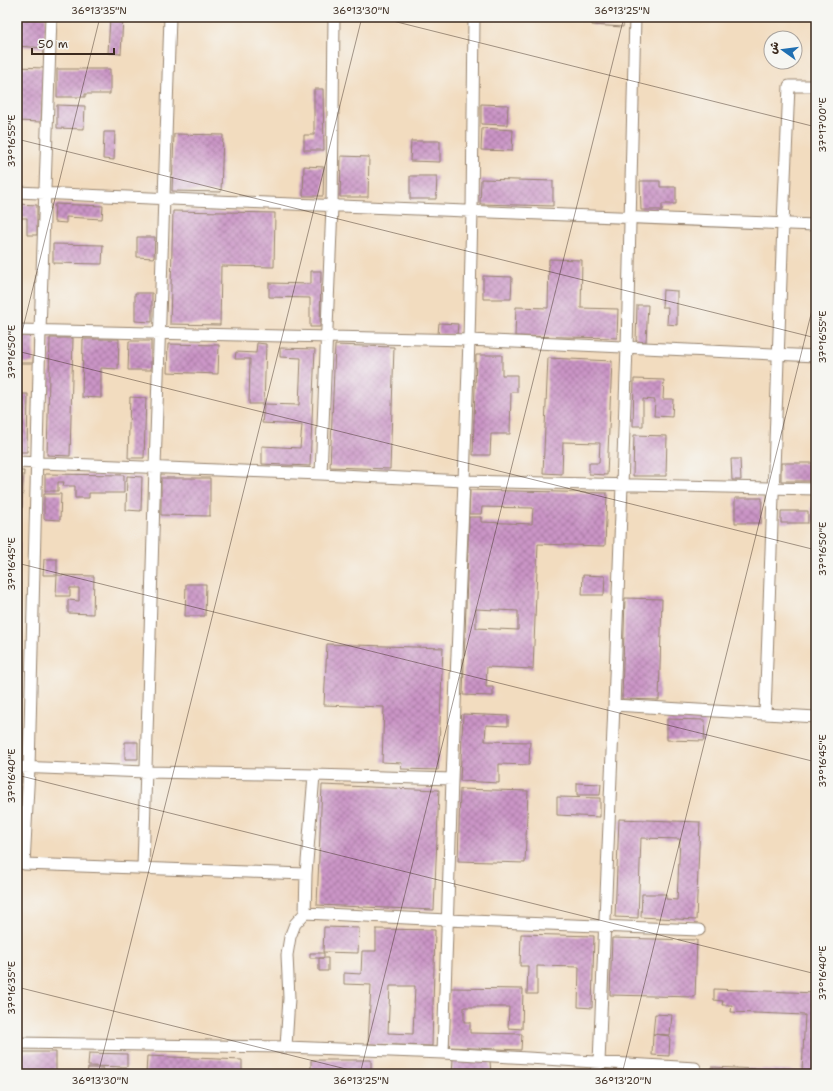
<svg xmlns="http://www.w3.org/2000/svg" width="833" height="1091" font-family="'Shantell Sans','Playpen Sans Arabic',sans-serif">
  <defs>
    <pattern id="building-cross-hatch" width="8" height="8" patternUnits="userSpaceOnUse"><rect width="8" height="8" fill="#ca94c6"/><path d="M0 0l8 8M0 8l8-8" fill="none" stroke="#a579a0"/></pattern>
  </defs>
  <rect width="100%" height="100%" fill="#f6f6f2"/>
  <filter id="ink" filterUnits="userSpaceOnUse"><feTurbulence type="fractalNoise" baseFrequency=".025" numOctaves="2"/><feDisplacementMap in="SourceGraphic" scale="8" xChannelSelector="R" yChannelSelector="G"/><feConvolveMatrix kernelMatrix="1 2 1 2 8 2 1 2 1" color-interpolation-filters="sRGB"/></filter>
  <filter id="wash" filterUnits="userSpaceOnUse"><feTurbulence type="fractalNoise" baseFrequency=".012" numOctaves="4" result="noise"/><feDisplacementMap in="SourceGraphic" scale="16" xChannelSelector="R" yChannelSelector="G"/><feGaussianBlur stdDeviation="0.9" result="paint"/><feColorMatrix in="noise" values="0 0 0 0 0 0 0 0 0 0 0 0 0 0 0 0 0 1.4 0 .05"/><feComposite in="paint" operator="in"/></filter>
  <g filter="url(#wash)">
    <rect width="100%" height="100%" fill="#f2dcbf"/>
    <g id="blocks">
      <!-- building -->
      <path fill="url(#building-cross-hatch)" fill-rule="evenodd" d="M17,17H46L44,48L17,46Z
        M110,17H123L121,54L108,53Z
        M592,17H624L623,27L592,25Z
        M17,67L44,68L41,122L17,121Z
        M57,69H110V94H85V97H57Z
        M314,89H323L324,150H304V135H314Z
        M481,104L508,105L507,125L481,124Z
        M57,105L85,106L84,129L57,128Z
        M482,128L513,130L512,151L481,150Z
        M104,132H115L114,160L103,159Z
        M174,134L223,135L221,192L172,191Z
        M411,141H440V162L410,161Z
        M341,156L369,157L368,197H340Z
        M304,166L324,167L323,196H303Z
        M410,176H437L436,199H410Z
        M481,179L553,181V206L480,204Z
        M640,181H660V187H676V204H662V210H641Z
        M17,204L37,205V235H27V218H20V214H17Z
        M55,204L103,206L102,219L66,217V223L54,222Z
        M173,211L275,213L274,267L221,266L220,325L170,324Z
        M137,237H155L154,258L137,257Z
        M53,244L103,245L102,264L53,263Z
        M549,259L582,260L581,308L618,309L617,338L515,336L516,307L548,308Z
        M311,271H321L320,327H310V298L269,297V283L311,284Z
        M483,276L512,277L511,299H483Z
        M663,290L677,291V325L667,324L668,307H662Z
        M135,293H152V322L135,321Z
        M637,305H648L646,342L636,341Z
        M439,323L458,324L457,335L438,334Z
        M17,336H34L33,363H17Z
        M50,338H73L70,456L47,455Z
        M83,339H119L118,369L101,368V398L82,397Z
        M129,341H151V370H128Z
        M257,343L266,344L264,404H249L250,359H235L236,352L256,353Z
        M168,344L219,345L218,374L167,372Z
        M335,345L394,347L390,469L330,467Z
        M280,348L315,349L310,466L262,464V446L300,448L302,425L262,423L264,404L299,405L301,358L280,357Z
        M476,355H502V375H517V392H511L510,434H491L490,455H473Z
        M548,358L612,361L607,475L589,474V463H599L600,443L563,442L562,474L543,473Z
        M634,379L664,380L663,399H673L672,417L654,416L655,400L643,399V426H633Z
        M17,394H28L27,452H17Z
        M130,397L146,398L144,458H128Z
        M634,435L667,436L666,476H633Z
        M731,459H740L741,480H732Z
        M781,463H813V481H781Z
        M17,471H24L22,508H17Z
        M45,474L124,475V493H89V498H75V486H63L64,482H58V491H45Z
        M127,476L142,477L141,511L126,510Z
        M161,478H210V516L161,515Z
        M470,490L607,493L605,546L538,544L533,669L487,667L486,687H493V696L463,695L469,517H481V522L532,524L533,508L482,507L481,514H469ZM476,609L518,611V630L476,628Z
        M44,494H61L60,520L44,519Z
        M735,498H762L761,523H735Z
        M812,499H816V522H811Z
        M781,511H808V523H781Z
        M17,542H20L18,604H17Z
        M44,559H57V575H43Z
        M57,575L94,576L93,614L68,613V600L79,601V588H70V596H56Z
        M583,575L605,576L604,595H582Z
        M186,584H206L205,616H185Z
        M625,598L662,599L659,700L622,699Z
        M327,644L443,648L438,770L401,769L402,763L382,762L384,707L324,705Z
        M463,714L508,716V726L486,725L485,741L530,742L529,765L499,764V783L460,781Z
        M667,719L705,720L704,741L667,740Z
        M125,742H138V759H125Z
        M577,783L601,784L600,795H577Z
        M322,785L439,790L434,910L317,905Z
        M460,789L528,791L525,863L458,861Z
        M557,797L600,798V817L557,815Z
        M619,819L700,822L696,920L641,917L642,894H666V899L677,900L680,839L641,838L638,918L615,917Z
        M324,927L359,928L358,953L323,952Z
        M376,929L435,930L432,1046L368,1044L371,985L344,984V973L361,974L362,951H376ZM390,986H415L413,1034L388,1033Z
        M521,934L594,936L592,1008L578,1007L579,967L537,966V994H527L528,966H520Z
        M612,938L697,940L695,997L610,995Z
        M310,953H324V958H310Z
        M319,958H328V971H319Z
        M450,988L523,989L522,1029L508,1028L509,1007H464V1022H470V1033L522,1034L521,1050L449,1047Z
        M714,989L816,993V1074H711V1067L802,1071L805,1015L731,1012L732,1005H722L723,1001L714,1000Z
        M655,1014L672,1015L670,1035L653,1034Z
        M653,1034L670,1036L669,1056L652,1055Z
        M17,1052H56V1074H17Z
        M89,1053L127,1054V1067L88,1066Z
        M147,1056L242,1060V1074H146Z
        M453,1059L490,1061L491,1074H452Z
        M311,1060H371V1074H311Z
        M88,1068H103V1074H87Z
        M117,1069H127V1074H117Z"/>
    </g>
  </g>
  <g filter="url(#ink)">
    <use href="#blocks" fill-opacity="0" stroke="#96836e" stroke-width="1"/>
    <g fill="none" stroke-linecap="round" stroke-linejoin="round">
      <!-- minor casing -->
      <g stroke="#96836e" stroke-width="13">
        <path id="minor" d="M51,17L40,331L29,768L24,864L306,874L314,775
          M17,192L216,201L816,225
          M17,330L469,340L816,356
          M17,462L321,474L464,481L816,489
          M321,474L332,206L334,17
          M614,705L816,717
          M765,714L783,224L789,86H816
          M17,767L146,772L314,775L452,779
          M143,868L155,467L170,17
          M305,913L447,920L699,930
          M17,1043L286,1047L443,1053L695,1068
          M286,1047L289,998L287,955L290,937L295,924L305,913L306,874
          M443,1053L452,779L464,481L469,340L472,211L474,17
          M595,1074L599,1062L614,705L627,347L635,17"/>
      </g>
      <!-- minor -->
      <use href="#minor" stroke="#fff" stroke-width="11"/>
    </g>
  </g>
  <!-- ticks -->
  <path fill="none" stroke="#3b2a1e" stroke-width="1" stroke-opacity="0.45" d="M377,17L816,127M17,139L816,338M17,351L816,550M17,352L100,17M17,563L816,762M17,775L816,974M17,987L366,1074M98,1074L362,17M360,1074L624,17M622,1074L816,294"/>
  <!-- margin -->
  <rect width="833" height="1091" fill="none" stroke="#f6f6f2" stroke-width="44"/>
  <!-- north arrow -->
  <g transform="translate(783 50) rotate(284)"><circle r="19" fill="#f6f6f2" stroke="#aba49d"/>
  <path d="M0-3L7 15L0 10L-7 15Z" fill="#1f6fb2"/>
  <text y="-6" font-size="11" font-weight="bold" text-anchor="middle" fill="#3b2a1e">ش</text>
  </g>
  <!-- scale -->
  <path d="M32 48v6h82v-6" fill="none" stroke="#3b2a1e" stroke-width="2"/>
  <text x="38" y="48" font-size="12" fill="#3b2a1e" stroke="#f6f6f2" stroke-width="3" paint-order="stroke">50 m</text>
  <rect x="22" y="22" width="789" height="1047" fill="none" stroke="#3b2a1e" stroke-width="1.5"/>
  <g font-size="10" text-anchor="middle" fill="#3b2a1e">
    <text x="99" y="14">36°13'35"N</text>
    <text x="361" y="14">36°13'30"N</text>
    <text x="622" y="14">36°13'25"N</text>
    <text transform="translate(822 125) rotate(-90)" y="4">37°17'00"E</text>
    <text transform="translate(11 141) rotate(-90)" y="4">37°16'55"E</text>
    <text transform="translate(822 337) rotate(-90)" y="4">37°16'55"E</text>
    <text transform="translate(11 352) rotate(-90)" y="4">37°16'50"E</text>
    <text transform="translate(822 549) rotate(-90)" y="4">37°16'50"E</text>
    <text transform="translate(11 564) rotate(-90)" y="4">37°16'45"E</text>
    <text transform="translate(822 761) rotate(-90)" y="4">37°16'45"E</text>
    <text transform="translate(11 776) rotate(-90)" y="4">37°16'40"E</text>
    <text transform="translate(822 973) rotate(-90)" y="4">37°16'40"E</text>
    <text transform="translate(11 988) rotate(-90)" y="4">37°16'35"E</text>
    <text x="100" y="1084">36°13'30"N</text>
    <text x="361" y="1084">36°13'25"N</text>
    <text x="623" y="1084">36°13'20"N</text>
  </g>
</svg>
